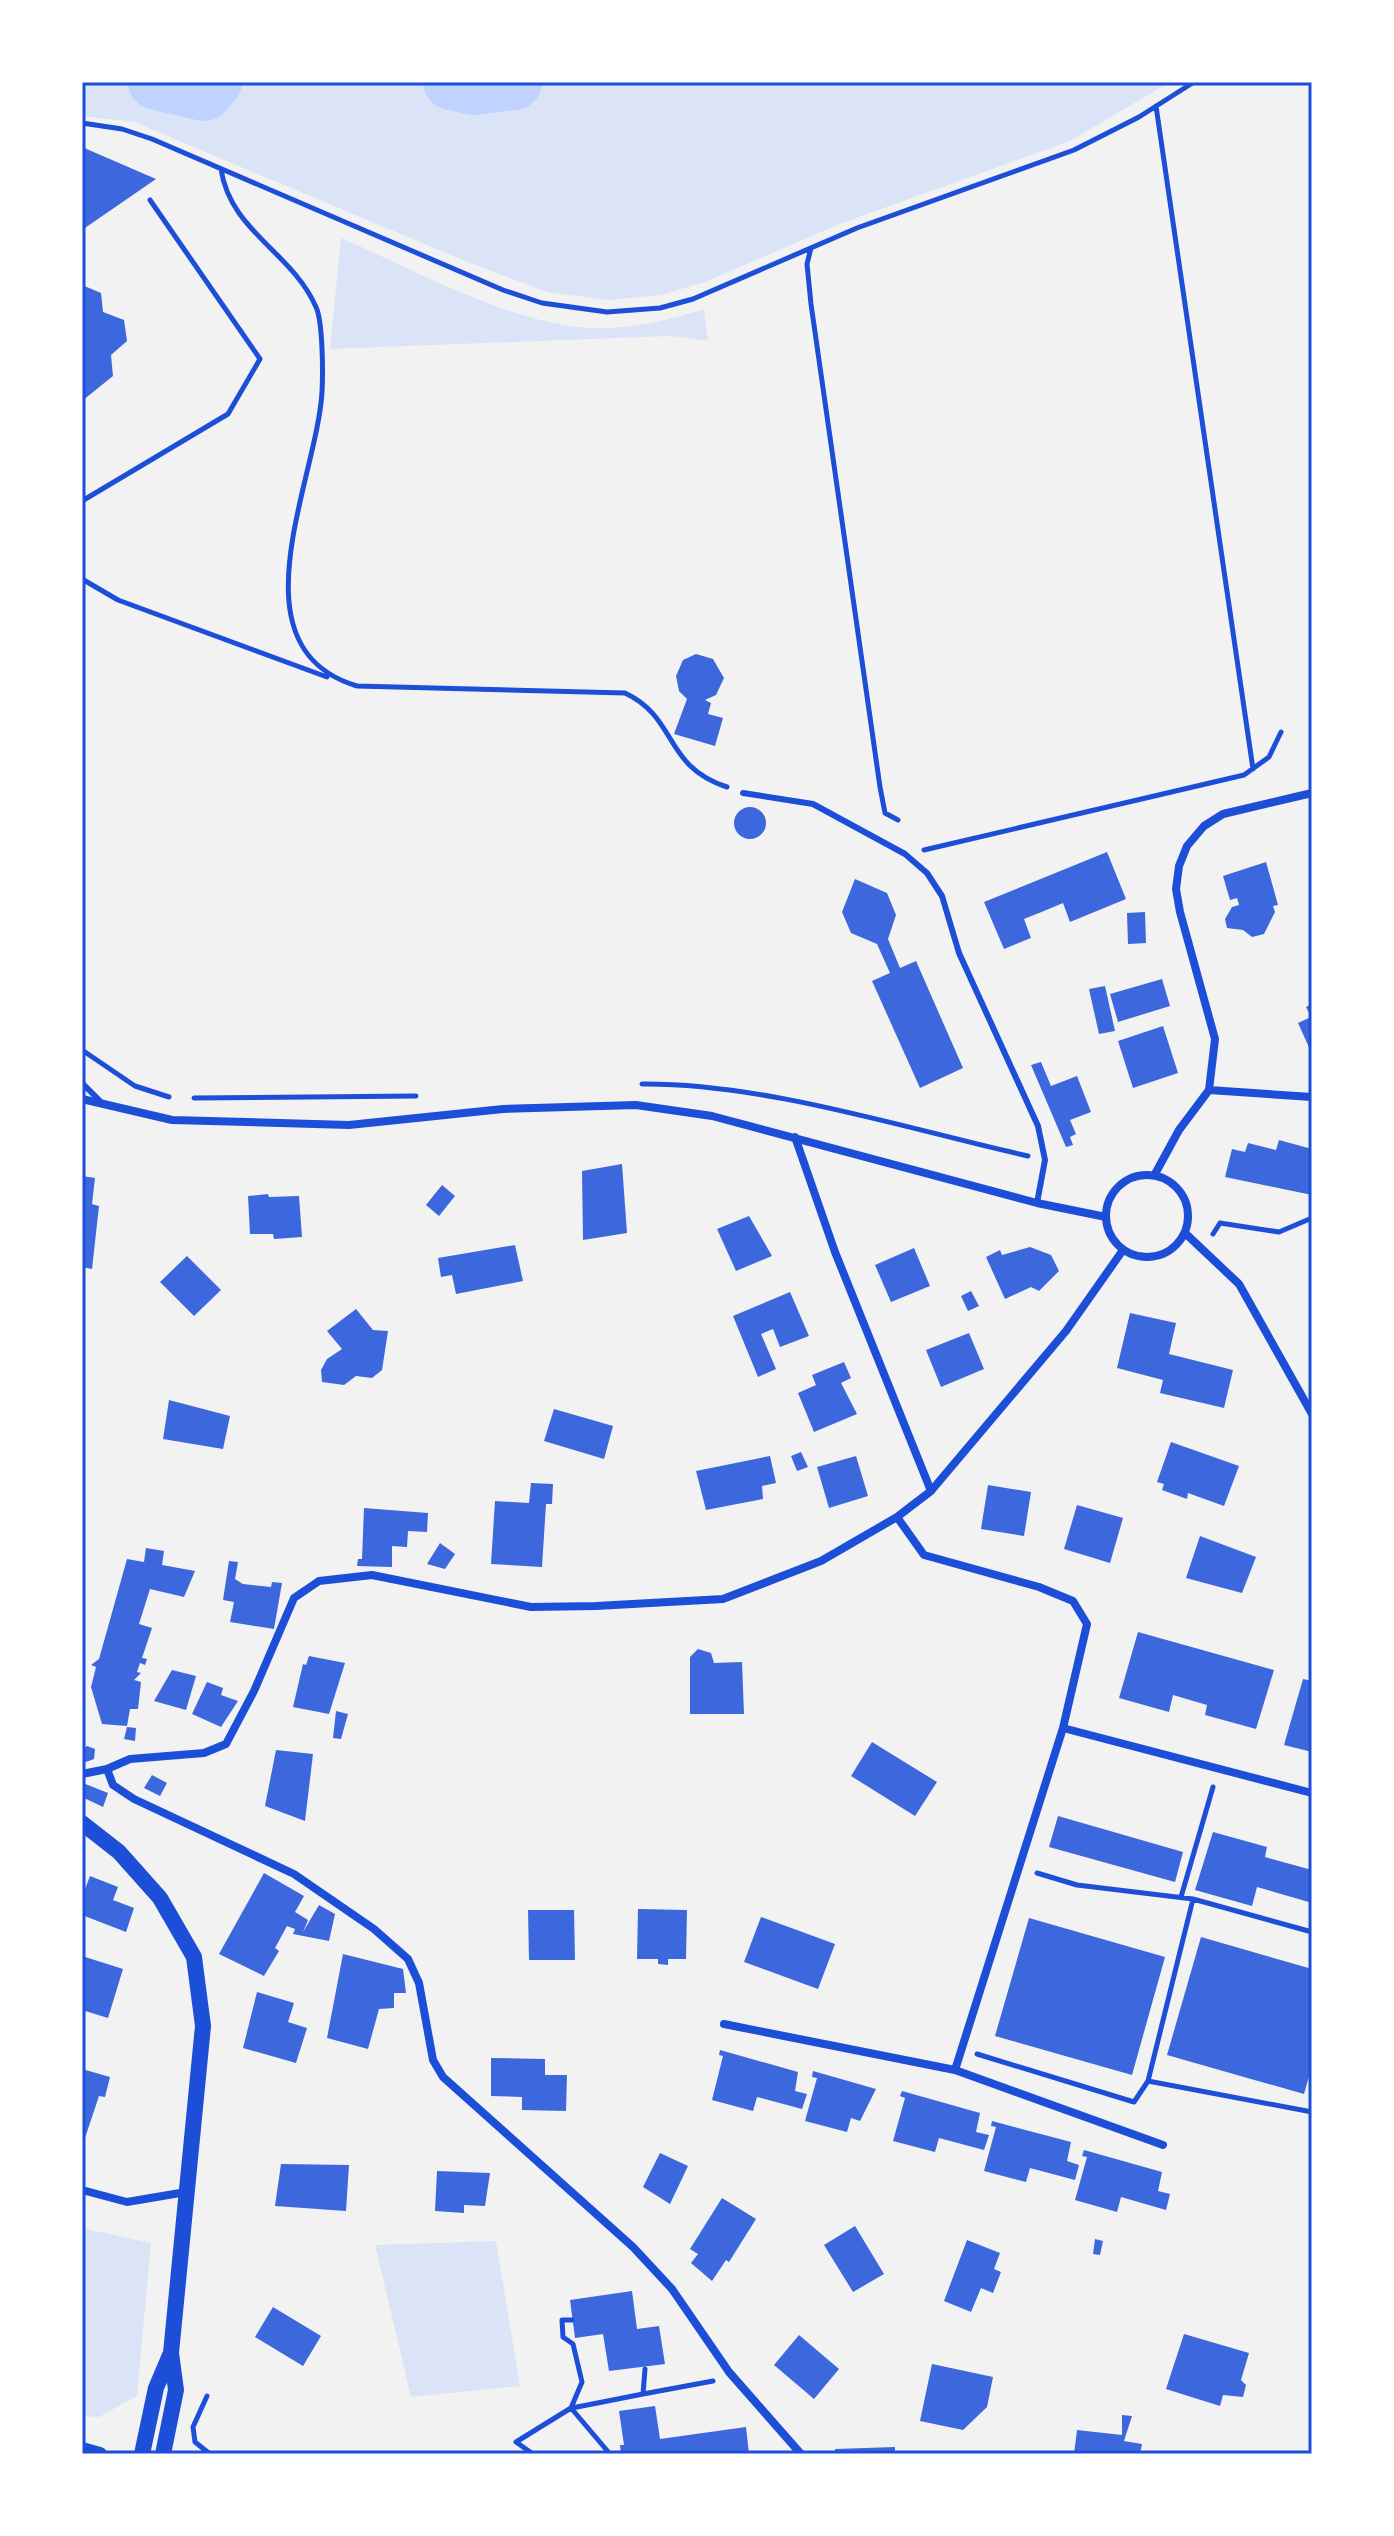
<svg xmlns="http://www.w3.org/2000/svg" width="1394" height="2536" font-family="Mulish,sans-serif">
  <rect width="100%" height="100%" fill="#f2f2f2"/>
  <!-- green -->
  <path fill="#dbe4f7" d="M82,82H1170L1070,141L837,225L705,282L661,295L608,300L547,292L465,261L134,122L82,116Z
    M341,238C415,270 515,326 595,328C633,329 669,320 704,309L708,341L670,336L330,349Z
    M82,2228L151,2243L137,2396L99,2417L82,2416Z
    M496,2241L520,2386L411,2397L375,2245Z"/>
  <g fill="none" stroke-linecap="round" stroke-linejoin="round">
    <!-- river -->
    <path stroke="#bfd3fe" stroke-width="56" d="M156,82L204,93L214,82
      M451,82L473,87L514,82"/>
  </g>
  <!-- building -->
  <path fill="#3d67dc" d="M82,147L156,179L82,230Z
    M82,285L101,293L103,312L124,320L127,341L111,355L113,376L82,401Z
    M696,654L713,659L724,678L716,695L705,700L711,703L708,714L723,718L715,746L674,734L687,699L679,691L676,676L683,660Z
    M734 823a16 16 0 1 1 32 0a16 16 0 1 1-32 0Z
    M1107,852L1126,899L1070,922L1063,903L1044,911L1024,919L1031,938L1004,949L984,902Z
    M1266,862L1278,905L1273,906L1275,912L1264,934L1252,937L1243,930L1227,928L1225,919L1232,907L1239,905L1237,898L1230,900L1223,876Z
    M855,879L887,893L896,915L888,939L900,968L916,961L963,1068L920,1088L872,981L890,973L877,944L851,933L842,912Z
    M1145,912L1146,943L1128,944L1127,913Z
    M1162,979L1170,1006L1118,1022L1110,994Z
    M1105,986L1115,1031L1099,1034L1089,989Z
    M1312,1004V1054L1298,1023L1311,1017L1306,1007Z
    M1163,1026L1178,1073L1133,1088L1118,1041Z
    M1041,1062L1051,1086L1077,1076L1091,1112L1070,1120L1076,1134L1070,1137L1073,1145L1066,1147L1031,1065Z
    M1279,1140L1312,1149V1195L1225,1177L1232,1149L1245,1152L1248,1143L1276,1150Z
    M622,1164L627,1233L583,1240L582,1171Z
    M82,1176L95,1178L92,1204L99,1206L92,1269L82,1267Z
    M442,1185L455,1196L439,1216L426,1205Z
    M268,1194L269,1197L299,1196L302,1237L274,1239L273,1234H250L248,1196Z
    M749,1216L772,1256L736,1271L717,1229Z
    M515,1245L523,1281L456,1294L452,1275L441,1277L438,1258Z
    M1030,1247L1051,1255L1059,1271L1039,1291L1031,1287L1005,1299L986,1257L1000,1250L1002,1255Z
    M914,1248L930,1286L891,1302L875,1265Z
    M187,1256L221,1290L194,1316L160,1282Z
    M971,1291L979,1306L968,1311L961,1296Z
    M790,1292L809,1336L780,1347L773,1329L761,1334L776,1369L758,1377L733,1316Z
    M356,1309L373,1330L388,1331L382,1370L372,1378L356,1376L344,1385L322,1382L321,1370L327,1359L342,1349L327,1331Z
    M1130,1313L1176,1323L1169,1354L1233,1370L1224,1408L1160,1393L1163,1380L1117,1368Z
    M969,1333L984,1369L941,1387L926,1350Z
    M844,1362L851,1378L841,1383L857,1414L814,1432L798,1393L816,1385L812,1375Z
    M169,1400L230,1416L223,1449L163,1439Z
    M554,1409L613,1426L604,1459L544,1441Z
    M1171,1442L1239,1466L1224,1506L1188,1493L1187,1499L1162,1490L1164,1484L1157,1482Z
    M801,1452L808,1467L797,1471L791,1456Z
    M770,1456L776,1483L762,1486L763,1499L706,1510L696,1471Z
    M856,1456L868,1496L829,1508L817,1467Z
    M531,1483L553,1484L552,1504H546L542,1567L491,1564L495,1501L529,1503Z
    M988,1485L1031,1492L1024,1536L981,1529Z
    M1077,1505L1123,1518L1110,1563L1064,1549Z
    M364,1508L428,1513L427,1532L408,1531L407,1547L392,1546V1567L357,1566L358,1559H362Z
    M1200,1536L1256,1557L1242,1593L1186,1578Z
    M440,1543L455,1554L445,1569L427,1564Z
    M146,1548L164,1551L162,1565L195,1571L184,1597L150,1589L139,1624L152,1628L142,1658L147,1659L145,1665L140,1663L137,1672L141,1673L134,1680L141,1682L138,1709H130L127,1726L102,1724L91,1687L96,1667L91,1665L99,1659L127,1559L144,1562Z
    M229,1561L238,1562L235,1579L243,1584L271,1587L272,1582L282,1583L274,1629L230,1622L234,1602L223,1600Z
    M1138,1632L1274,1670L1256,1729L1205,1715L1207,1705L1173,1695L1169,1712L1119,1698Z
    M698,1649L711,1653L714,1663L742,1662L744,1714H690V1657Z
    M309,1656L345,1663L329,1714L293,1707L303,1664L306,1665Z
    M172,1670L196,1676L186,1710L154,1701Z
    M1303,1679L1312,1681V1752L1284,1745Z
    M207,1682L223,1688L221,1695L238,1701L221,1727L192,1714Z
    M336,1711L348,1714L341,1739L333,1738Z
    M127,1727L136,1728L135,1741L124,1739Z
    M872,1742L937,1782L915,1816L851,1776Z
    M87,1746L95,1749L94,1759L86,1762L82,1761V1750Z
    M276,1750L313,1754L305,1821L265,1806Z
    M152,1775L167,1783L160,1796L144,1788Z
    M83,1783L108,1793L103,1807L82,1797Z
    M1058,1816L1183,1852L1175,1882L1049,1847Z
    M1213,1832L1267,1847L1265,1857L1312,1870V1903L1257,1887L1252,1906L1195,1890Z
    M264,1873L304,1896L295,1912L308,1920L303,1932L319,1905L335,1914L329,1941L293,1934L295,1929L287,1926L275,1948L279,1951L264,1976L219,1954Z
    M90,1876L118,1887L113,1900L134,1908L126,1932L82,1915V1897Z
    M638,1909L687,1910L686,1959H668V1965L658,1964V1959H637Z
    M528,1910H574L575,1960H529Z
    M761,1917L835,1944L818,1989L744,1962Z
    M1029,1918L1165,1957L1132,2075L995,2036Z
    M1201,1937L1312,1969V2066L1304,2094L1167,2055Z
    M343,1954L403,1969L406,1993H394V2008L379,2009L368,2049L327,2038Z
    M82,1956L123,1969L108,2018L82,2010Z
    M257,1992L294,2003L288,2022L307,2028L296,2063L243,2048Z
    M720,2050L798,2072L795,2091L807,2094L802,2109L757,2097L753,2111L712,2100L723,2056L719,2055Z
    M491,2058L545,2059V2075H567L566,2111L522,2110V2097L491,2096Z
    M82,2069L110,2077L105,2097L99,2096L83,2144Z
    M813,2071L876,2089L860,2121L851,2118L847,2132L805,2121L817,2078L812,2077Z
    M902,2091L980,2113L976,2132L989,2135L984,2150L939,2138L935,2152L893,2141L905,2098L900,2096Z
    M992,2121L1071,2142L1067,2161L1079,2165L1075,2180L1030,2168L1026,2182L984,2171L996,2127L991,2126Z
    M1084,2150L1162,2172L1158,2191L1170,2194L1166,2210L1121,2197L1117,2212L1075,2200L1087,2157L1082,2156Z
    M660,2153L688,2166L670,2204L643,2187Z
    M281,2164L349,2165L346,2211L275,2206Z
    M437,2171L490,2173L485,2206L464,2205V2213L435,2211Z
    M722,2198L756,2219L729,2262L726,2260L712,2281L691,2263L698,2254L690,2249Z
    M855,2226L884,2274L853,2292L824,2245Z
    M1095,2239L1103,2241L1100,2255L1093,2254Z
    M967,2240L1000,2253L994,2269L1001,2272L993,2293L981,2288L971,2312L944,2301Z
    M632,2291L637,2329L659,2326L665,2364L609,2371L603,2334L575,2338L570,2300Z
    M273,2307L321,2336L303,2366L255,2337Z
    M1184,2334L1249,2353L1241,2380L1246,2385L1243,2397L1223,2395L1220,2406L1166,2389Z
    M799,2335L839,2369L814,2399L774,2365Z
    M932,2364L993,2377L987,2407L963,2430L920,2421Z
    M655,2406L660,2439L746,2427L749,2454H621L620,2445H624L619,2411Z
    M1122,2415L1132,2416L1124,2441L1142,2444L1140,2454H1074L1077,2430L1122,2435Z
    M895,2447V2454H835V2449Z"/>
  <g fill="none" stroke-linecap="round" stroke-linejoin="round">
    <!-- path -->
    <path stroke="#1d4ed8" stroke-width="5" d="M1156,106L1253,769
      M82,123L122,129L152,139L503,290L542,303L607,312L660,308L693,299L857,228L1074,150L1139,117L1194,82
      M221,169C230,231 292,252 316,307C323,322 323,374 322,392C317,480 230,648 357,686L625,693C678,718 663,766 727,787
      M811,248L807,264L811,304L880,787L885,813L898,820
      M82,501L228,414L260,359L150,200
      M82,579L118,600L327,677
      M924,850L1244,775L1269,757L1281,732
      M82,1050L135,1086L169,1097
      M642,1084C765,1083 907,1129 1028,1156
      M194,1098L416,1096
      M1213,1234L1220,1223L1279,1232L1312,1218
      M1037,1873L1077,1885L1193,1899L1148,2081
      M1181,1897L1213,1787
      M1193,1899L1312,1932
      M977,2054L1134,2102L1148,2081L1312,2112
      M643,2394L713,2381
      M207,2396L193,2427L195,2442L210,2454
      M571,2408L582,2382L573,2344L563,2337L562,2320H572
      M572,2408L643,2394L645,2369
      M533,2454L516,2442L571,2408L610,2454"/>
    <!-- service -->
    <path stroke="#1d4ed8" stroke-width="6" d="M743,793L813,804L905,854L927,873L942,896L959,953L1038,1126L1045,1160L1037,1203
      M82,1083L101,1102"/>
    <!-- minor -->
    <path stroke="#1d4ed8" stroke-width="8" d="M1209,1090L1312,1097
      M82,1099L172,1120L349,1125L503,1109L636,1105L712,1116L1037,1203L1106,1217
      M795,1137L835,1252L931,1491
      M1155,1174L1179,1130L1209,1090L1215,1039L1180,912L1176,889L1179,866L1187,846L1204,826L1223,814L1312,793
      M1106 1216a41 41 0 1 1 82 0a41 41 0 1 1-82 0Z
      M1185,1233L1239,1284L1312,1414
      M897,1517L924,1555L1039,1587L1073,1601L1087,1624L1063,1728L955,2070
      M1063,1728L1312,1793
      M107,1769L130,1759L204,1753L226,1744L254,1691L294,1598L319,1581L372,1575L531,1607L596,1606L723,1599L821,1561L897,1517L931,1491L1066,1331L1123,1250
      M82,1774L107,1769L113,1785L134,1799L294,1874L374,1929L408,1959L419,1983L433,2060L443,2077L633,2247L672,2289L729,2372L801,2454
      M724,2024L955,2070L1163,2145
      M82,2190L127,2202L186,2192"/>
    <!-- tertiary -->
    <path stroke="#1d4ed8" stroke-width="14" d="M82,2449L100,2454"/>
    <!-- secondary -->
    <path stroke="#1d4ed8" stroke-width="16" d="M82,1823L119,1852L160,1898L194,1957L203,2026L171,2353L176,2390L163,2454
      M142,2454L156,2388L170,2355"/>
  </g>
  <!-- border -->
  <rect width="1394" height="2536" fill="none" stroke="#ffffff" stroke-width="168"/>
  <rect x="84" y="84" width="1226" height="2368" fill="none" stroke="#1d4ed8" stroke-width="3"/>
</svg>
